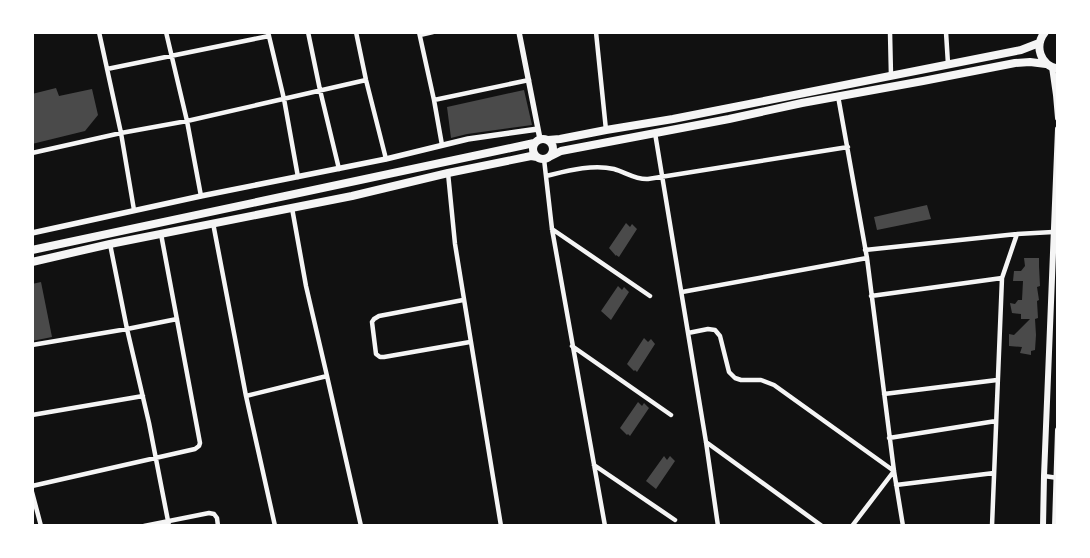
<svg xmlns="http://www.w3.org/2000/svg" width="1090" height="558" font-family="'Work Sans',sans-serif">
  <rect width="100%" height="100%" fill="#111"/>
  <!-- building -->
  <path fill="#4a4a4a" d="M56,88L59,96L92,89L98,115L85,131L32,144V94Z
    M524,90L532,125L467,134L451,138L447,107Z
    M927,205L931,219L877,230L874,217Z
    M626,223L630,227L632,224L637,229L619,257L616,255V256L609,248Z
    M1024,258H1039V266L1040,286L1037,287L1039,300L1037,301L1038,318L1035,319L1036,335L1035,350L1031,351V355L1020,353L1022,347L1009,346V334L1014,335L1030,319H1021V314L1012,313L1010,303L1015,304L1018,300H1022L1023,281H1013L1014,271H1021L1025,266Z
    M41,282L52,337L32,341V284Z
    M618,286L622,290L624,287L629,292L611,320L601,311Z
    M644,338L648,342L651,339L655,344L637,372L635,370L634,371L627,364Z
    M638,402L642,406L644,403L649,408L630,436L628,434L627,435L620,428Z
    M664,456L667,460L670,456L675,461L656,489L646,481Z"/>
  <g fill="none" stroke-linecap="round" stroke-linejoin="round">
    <!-- minor -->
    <path stroke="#f5f5f5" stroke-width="4.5" d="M99,32L121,133L134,210
      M166,32L187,121L201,196
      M268,32L284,99L298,177
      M308,32L320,90L339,169
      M356,32L366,80L386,159
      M419,32L434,100L442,145
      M596,32L606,130
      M890,32L891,76
      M946,32L948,64
      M420,35L433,32
      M107,69L269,36
      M838,96L867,258L894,471L903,526
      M434,100L529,80
      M655,133L706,442L718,526
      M32,153L121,133L187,121L366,80
      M544,159L552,229L605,526
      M448,173L455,244L501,526
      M546,176C567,171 592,164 614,169C625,172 636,180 648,179L848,147
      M292,208L306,286L327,376L361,526
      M213,223L246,396L275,526
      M552,229L650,296
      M110,244L127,329L149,423L169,526
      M865,250L1017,234L1053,232
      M682,292L867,258
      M871,296L1002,278
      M463,300L379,316L374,319L372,322L376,354L380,357H384L470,342
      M688,333L708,329L715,330L720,336L729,372L735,378L741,380H761L774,385L894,471L852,526
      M32,345L127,329L177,319
      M572,346L671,415
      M884,394L997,380
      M246,396L327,376
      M32,415L143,396
      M889,438L996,421
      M706,442L822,526
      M594,465L675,520
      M1044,476L1058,478
      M896,485L994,473
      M32,486L195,449L199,446L200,443L161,234
      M32,492L41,526
      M144,526L209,513L214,514L217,518L218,526
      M992,526L1002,278L1017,234"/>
    <!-- tertiary -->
    <path stroke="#f5f5f5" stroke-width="5.5" d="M519,32L540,139
      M32,233L201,196L386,159L468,139L538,129"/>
    <!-- secondary -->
    <path stroke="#f5f5f5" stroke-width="6" d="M1052,67L1056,95L1058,118
      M1043,526L1044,476L1058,129
      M1055,526L1058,430"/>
    <!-- trunk -->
    <path stroke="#f5f5f5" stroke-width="8" d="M1045,32C1034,46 1040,65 1058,69
      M533 149a10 10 0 1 1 20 0a10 10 0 1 1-20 0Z
      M548,140L560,139L606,130L673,119L1021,50L1039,43
      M551,156L561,151L729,119L802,103L923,81L1015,63L1030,62L1046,64
      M32,250L534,143
      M32,262L110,244L352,196L448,173L531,156L537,157"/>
  </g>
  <!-- border -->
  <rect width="1090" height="558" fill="none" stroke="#ffffff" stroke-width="68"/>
</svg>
